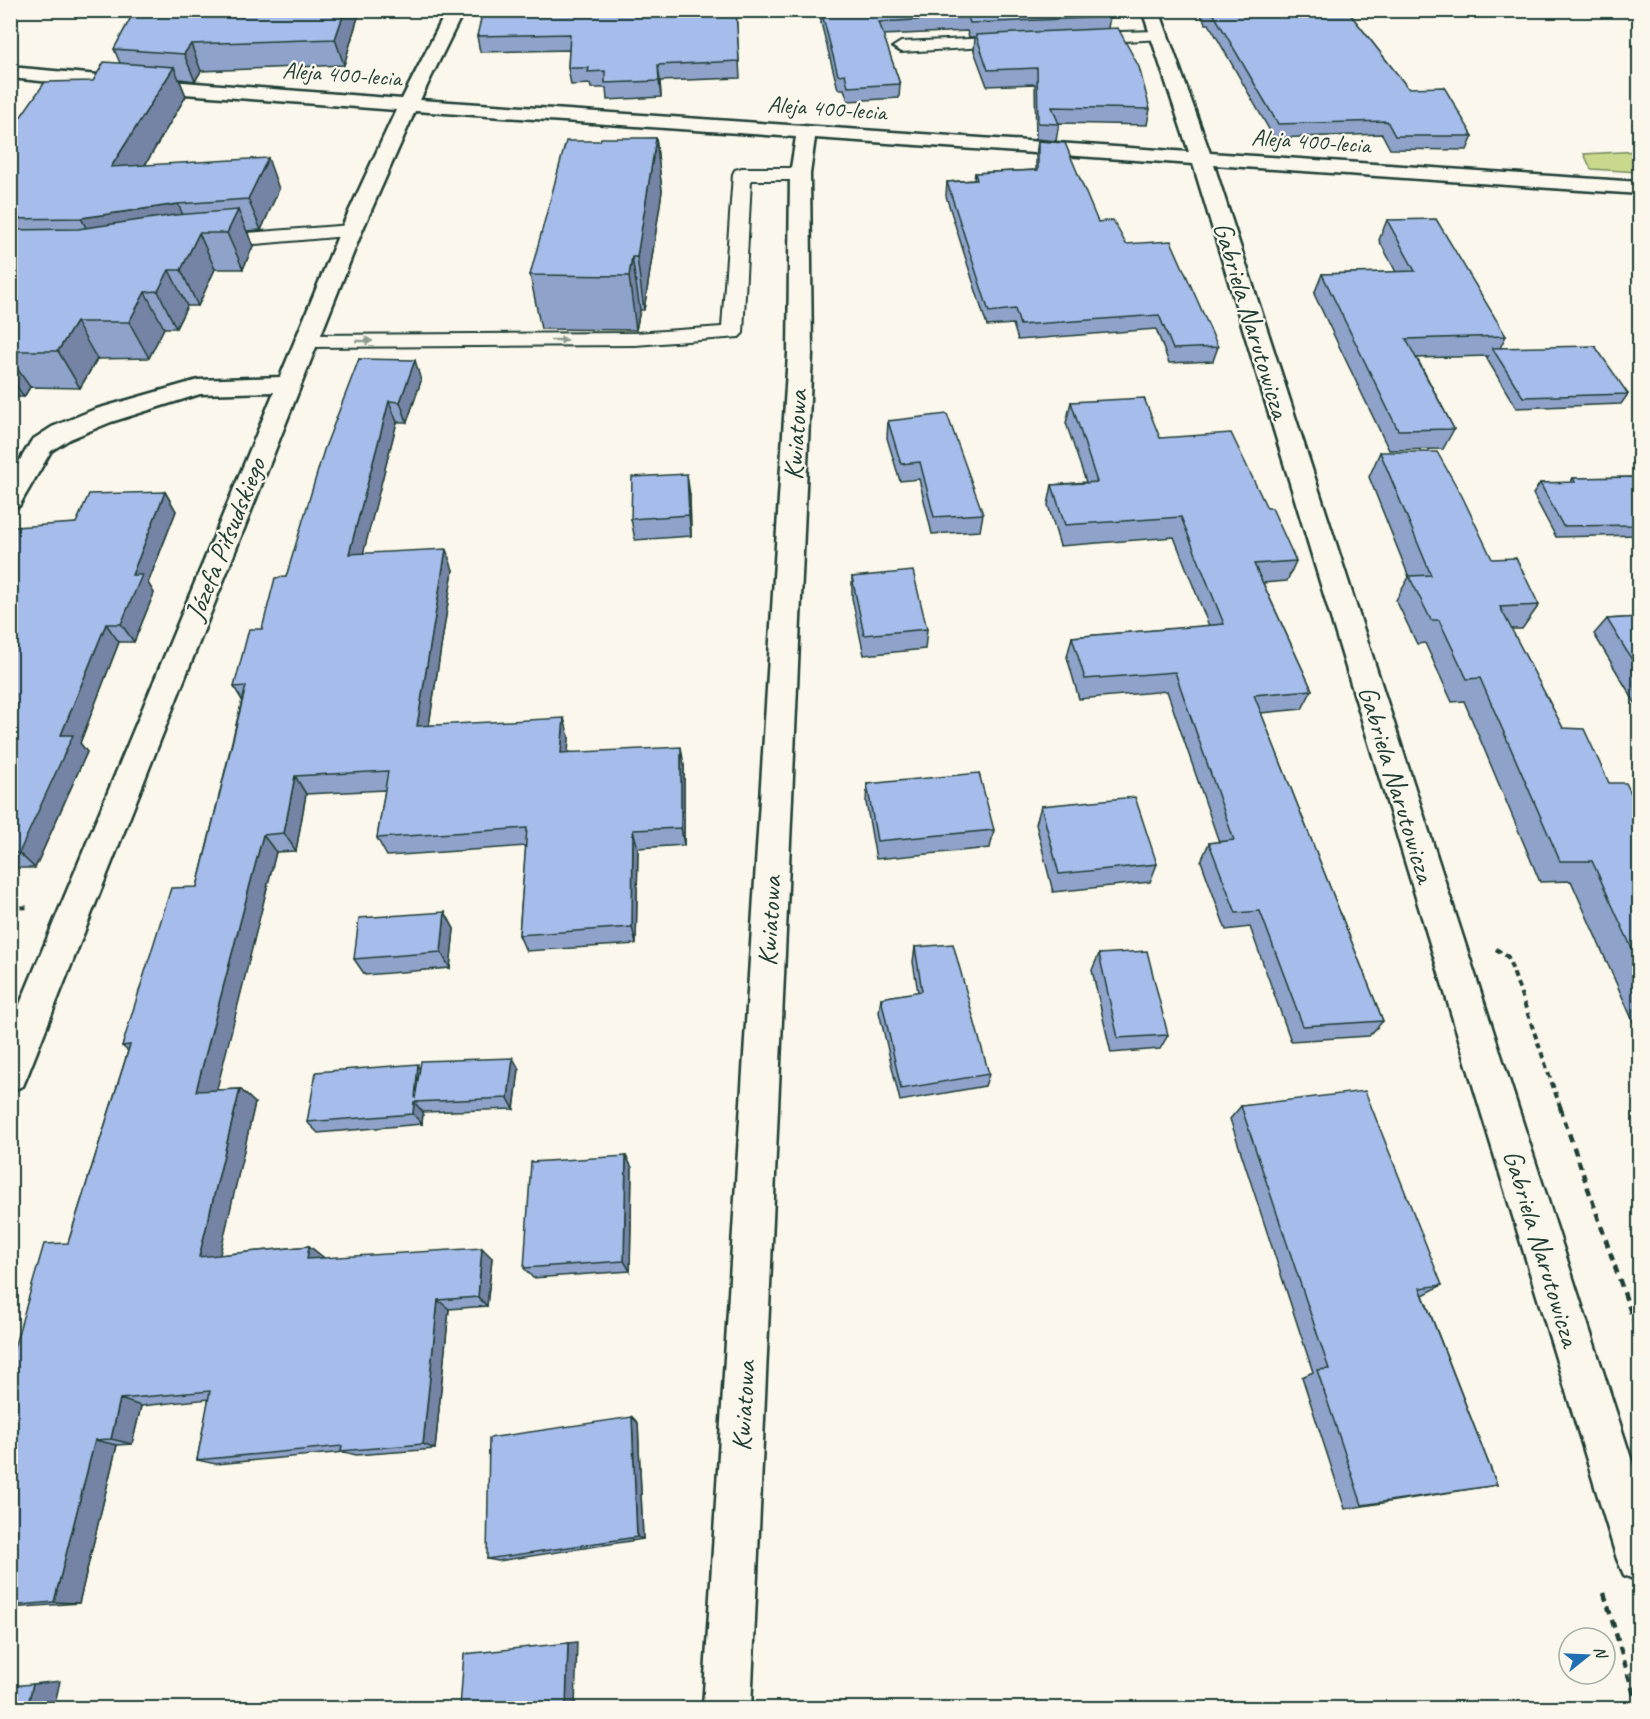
<svg xmlns="http://www.w3.org/2000/svg" width="1650" height="1719" font-family="Caveat,sans-serif">
  <rect width="100%" height="100%" fill="#fbf7ec"/>
  <filter id="ink" filterUnits="userSpaceOnUse"><feTurbulence type="fractalNoise" baseFrequency=".0167" numOctaves="2"/><feDisplacementMap in="SourceGraphic" scale="12" xChannelSelector="R" yChannelSelector="G"/><feConvolveMatrix kernelMatrix="1 2 1 2 8 2 1 2 1" color-interpolation-filters="sRGB"/></filter>
  <g filter="url(#ink)">
    <!-- green -->
    <path fill="#c8d88c" stroke="#748a60" stroke-width="1.5" d="M1639,151V172L1591,169L1584,154Z"/>
    <g fill="none" stroke-linecap="round" stroke-linejoin="round">
      <!-- lane casing -->
      <g stroke="#1f3d34" stroke-width="4">
        <path id="lane" d="M1158,31L1164,33L1166,36L1164,39L1083,43L1075,38L1083,33Z
          M1014,37L1020,39L1022,42L1020,45L901,52L893,47L901,42Z
          M742,168H800L807,170L809,174L807,178L800,180H751L743,333L739,337L635,345L306,347L298,346L295,341L298,336L306,335L635,333L722,327L733,174L735,170Z
          M351,225L358,227L361,231L358,235L210,248L203,246L200,242L203,238L210,236Z"/>
      </g>
      <!-- street casing -->
      <g stroke="#1f3d34" stroke-width="5">
        <path id="street" d="M447,10H464L420,100L1189,152L1142,10H1159L1210,153L1640,182V194L1214,165L1640,1486V1582L1624,1575L1617,1559L1193,164L815,138L810,174L812,354L751,1708H703L788,354L790,174L796,137L415,111L362,231L28,1074L23,1086L10,1091V1028L274,392L200,394L111,422L70,439L51,451L19,506L10,509V477L32,440L52,427L93,410L198,380L280,377L340,231L396,110L132,90L10,78V67L132,78L402,99Z"/>
      </g>
      <!-- path-far1 -->
      <path stroke="#1f3d34" stroke-width="4" stroke-dasharray="6 4.5" stroke-linecap="butt" d="M10,908L30,907
        M1496,949L1508,957L1561,1109"/>
      <!-- path -->
      <path stroke="#1f3d34" stroke-width="4.5" stroke-dasharray="8 6" stroke-linecap="butt" d="M1560,1107L1640,1339
        M1604,1593L1638,1708"/>
      <!-- lane -->
      <use href="#lane" fill="#fbf7ec" fill-rule="evenodd"/>
      <!-- street -->
      <use href="#street" fill="#fbf7ec" fill-rule="evenodd"/>
    </g>
    <!-- wall -->
    <path fill="#8fa2c9" stroke="#1f3d34" stroke-width="1.5" d="M135,10H360L344,65L201,71L195,81L179,79L186,96L145,165L279,189L261,230L247,231L253,246L243,269H215L198,306H187L176,328H164L149,358L97,359L80,388L30,387L24,397H10V132L93,81L120,63L114,49Z
      M736,10L740,78L660,81L661,97L607,100L606,88H591L590,84L571,85L568,68L569,50L480,52L477,36Z
      M821,10L1110,17L1108,28L1150,109L1147,125L1059,123L1056,141L1036,139L1035,84L987,86L974,51L975,37H969L967,31L883,35L900,84L899,98L848,101L844,89H838L821,23Z
      M1198,10H1347L1408,88L1473,136L1467,150L1390,149L1382,134L1274,138L1209,24H1206Z
      M1634,10H1640V19Z
      M656,138L662,191L644,310H640L636,330L541,329L530,275L600,141Z
      M1038,141L1098,222L1126,244L1218,347L1213,361L1169,363L1156,329L1018,340L1013,324L987,326L946,196L947,182L974,180L975,173L1036,170V155Z
      M1387,220L1506,336L1500,348L1628,394L1621,404L1516,408L1487,359L1488,356L1417,358L1454,429L1443,449L1389,450L1314,294L1322,274L1396,272L1379,240Z
      M359,359L421,381L407,422H397L363,553L453,570L429,725L569,737L568,752L684,765V845L638,848L636,944L526,951L519,935L526,846L387,856L377,838L385,790L306,794L296,851L276,852L216,1090L240,1089L255,1103L219,1255L309,1246L323,1257V1258H492L487,1306L449,1309L435,1449L356,1455L345,1452L216,1464L197,1460L209,1399L141,1406L132,1444L117,1445L79,1603L10,1608V1362L68,1243L128,1051L122,1046L197,887L242,700L234,687L286,577Z
      M1071,402L1160,438L1267,508L1296,561L1287,581L1263,583L1312,690L1302,709L1261,713L1383,1021L1369,1036L1291,1041L1250,927L1226,930L1201,861L1209,843L1219,842L1167,691L1079,699L1067,657L1072,637L1209,626L1174,537L1060,546L1048,505L1052,485L1086,482L1066,423Z
      M888,421L983,514L980,531L932,534L919,479L900,481L887,438Z
      M1380,452L1539,605L1522,629H1511L1563,728L1609,783L1640,812V1037L1571,881L1540,882L1464,701L1452,702L1425,643L1417,644L1396,600L1409,577L1369,477Z
      M1640,477V535L1556,537L1533,494L1540,483H1570L1573,478Z
      M165,492L176,511L148,583L154,593L134,642H119L80,743L87,752L35,868H10V536L76,523Z
      M690,495L691,536L635,540L631,519Z
      M852,577L927,629L925,649L864,655L852,598Z
      M1640,617V711L1594,634L1607,619Z
      M867,784L994,830L990,848L876,859L866,802Z
      M1041,806L1157,864L1150,882L1053,892L1036,824Z
      M445,912L454,929L450,968L365,975L354,959Z
      M915,947L989,1074L985,1086L900,1101L879,1012L881,998L918,992L913,962Z
      M1099,954L1168,1035L1160,1049L1111,1053L1092,970Z
      M420,1067L519,1069L514,1109L423,1112L422,1124L318,1133L307,1122Z
      M1241,1106L1442,1285L1423,1295L1497,1485L1345,1509L1302,1377L1313,1372L1230,1119Z
      M626,1156L632,1168L630,1271L533,1278L524,1268Z
      M632,1417L638,1423L643,1539L498,1561L487,1559Z"/>
    <!-- shaded-wall -->
    <path fill="#7484a4" stroke="#1f3d34" stroke-width="1.5" d="M345,10H360L344,65L335,39Z
      M191,44L201,71L195,81L184,54Z
      M658,65L660,81L661,97L659,81Z
      M174,67L186,96L126,197L111,167Z
      M656,138L662,191L644,310L637,257Z
      M268,158L279,189L261,230L248,199Z
      M178,204L192,235L97,249L81,218Z
      M238,210L253,246L243,269L227,233Z
      M199,233L215,269L198,306L181,270Z
      M632,257L640,310L636,330L629,276Z
      M169,270L187,306L176,328L158,291Z
      M145,292L164,328L149,358L129,322Z
      M76,322L97,359L80,388L58,351Z
      M10,358L30,387L24,397L10,377Z
      M415,360L421,381L407,422L400,402Z
      M389,401L397,422L358,574L349,554Z
      M687,474L690,495L691,536L689,515Z
      M165,492L176,511L148,583L154,593L134,642L121,624L132,575Z
      M446,549L453,570L426,744L417,726Z
      M106,624L119,642L80,743L87,752L35,868L19,853L61,735Z
      M564,718L569,737L567,771L561,753Z
      M681,747L684,765V845L681,828Z
      M295,776L306,794L296,851L284,833Z
      M633,830L638,848L636,944L632,927Z
      M263,835L276,852L213,1105L196,1091Z
      M445,912L454,929L450,968L441,952Z
      M513,1058L519,1069L514,1109L508,1098Z
      M240,1089L255,1103L217,1267L199,1257Z
      M414,1102L423,1112L422,1124L413,1114Z
      M626,1156L632,1168L630,1271L624,1261Z
      M309,1246L323,1257L321,1269L307,1259Z
      M482,1248L492,1258L487,1306L478,1297Z
      M438,1300L449,1309L435,1449L423,1444Z
      M120,1399L141,1406L132,1444L111,1439Z
      M632,1417L638,1423L643,1539L637,1537Z
      M95,1440L117,1445L79,1603L54,1602Z
      M577,1642L575,1708H566L568,1643Z
      M60,1681L54,1708H27L33,1684Z"/>
    <!-- building -->
    <path fill="#a6bcea" stroke="#1f3d34" stroke-width="1.5" d="M135,10H345L335,39L191,44L184,54L114,49Z
      M483,10H736L739,61L658,65L659,81L605,83V71L588,72L589,68H568L570,34L477,36Z
      M821,10H1106L1110,17L970,23L968,17L879,22L900,84L848,87L845,74L838,75Z
      M1209,10H1347L1408,88L1444,87L1473,136H1395L1387,121L1278,124L1212,11Z
      M1118,28L1139,67L1150,109L1052,107L1059,124L1038,123L1037,68L988,70L976,35Z
      M104,62L174,67L111,167L268,158L248,199L178,204L81,218L10,219V215L14,209H10V132L45,82L93,81Z
      M601,138H656L637,257H632L629,276L530,275L566,141H600Z
      M1038,141L1065,143L1098,222L1113,220L1126,244L1171,241L1218,347L1173,349L1159,315L1020,325L1015,309L989,312L947,182L977,180L975,173L1038,170Z
      M238,210L227,233H199L181,270H169L158,291L145,292L129,322H76L58,351H10V230L78,229L175,215Z
      M1436,219L1506,336L1406,339L1454,429L1398,430L1322,274L1415,271L1387,220Z
      M1595,346L1628,394L1523,397L1492,348Z
      M359,359L415,360L400,402L389,401L349,554L446,549L417,726L564,718L561,753L681,747V828L633,830L632,927L519,935L527,828L377,838L388,771L295,776L284,833L263,835L196,1091L240,1089L199,1257L309,1246L307,1259L482,1248L478,1297L438,1300L423,1444L341,1451L342,1446L197,1460L210,1391L120,1399L111,1439L95,1440L54,1602L10,1606V1362L44,1244L68,1243L130,1045L122,1046L171,888L197,887L246,686L234,687L249,629H262L275,578L286,577L324,450Z
      M1144,398L1160,438L1231,433L1267,508H1272L1296,561L1254,564L1312,690L1254,695L1383,1021L1303,1026L1260,911L1236,913L1209,843L1234,840L1175,672L1085,679L1072,637L1224,624L1181,517L1065,525L1052,485L1097,482L1071,402Z
      M947,414L983,514L934,517L920,462L901,464L888,421Z
      M1380,452H1437L1462,496L1492,559L1516,558L1539,605L1500,607L1563,728L1584,729L1609,783H1626L1640,812V966L1592,861H1560L1480,678L1467,679L1439,620H1431L1409,576L1431,575Z
      M687,474L689,515L631,519L632,477Z
      M1640,477V525L1563,526L1540,483L1575,482L1573,478Z
      M165,492L132,575H142L121,624H106L61,735H73L19,853H10V536L14,527L76,523L89,494Z
      M913,571L927,629L864,635L852,577Z
      M1640,617V673L1607,619Z
      M979,773L994,830L877,841L867,784Z
      M1135,797L1157,864L1059,874L1041,806Z
      M445,912L441,952L354,959L359,918Z
      M953,944L989,1074L901,1089L881,998L922,991L915,947Z
      M1147,951L1168,1035L1118,1038L1099,954Z
      M513,1058L508,1098L414,1102L413,1114L307,1122L316,1072L418,1064L415,1099L421,1061Z
      M1365,1091L1442,1285L1420,1288L1497,1485L1362,1505L1317,1370L1329,1369L1241,1106Z
      M626,1156L624,1261L524,1268L531,1162Z
      M632,1417L637,1537L487,1559L489,1438Z
      M568,1643L566,1708H460L464,1654Z
      M33,1684L27,1708H10V1686Z"/>
    <!-- one-way arrows -->
    <defs><path id="oneway-solid" d="M-6-.8H1V-3.2L6.5 0L1 3.2V.8H-6Z" transform="scale(1.5)"/></defs>
    <g fill="#8d9a90">
      <use href="#oneway-solid" transform="translate(559 340)"/>
      <use href="#oneway-solid" transform="translate(364 341)"/>
    </g>
  </g>
  <g text-anchor="middle" dominant-baseline="central" stroke-width="4.5" stroke-linejoin="round" paint-order="stroke">
    <!-- far-street labels -->
    <g font-size="24" fill="#1f3d34" stroke="#fbf7ec">
      <text transform="translate(342 74) rotate(4)">Aleja 400-lecia</text>
      <text transform="translate(827 108) rotate(4)">Aleja 400-lecia</text>
      <text transform="translate(1311 141) rotate(4)">Aleja 400-lecia</text>
    </g>
    <!-- street labels -->
    <g font-size="28" fill="#1f3d34" stroke="#fbf7ec">
      <text transform="translate(1252 320) rotate(73)">Gabriela Narutowicza</text>
      <text transform="translate(795 435) rotate(-87)">Kwiatowa</text>
      <text transform="translate(225 539) rotate(-68)">Józefa Piłsudskiego</text>
      <text transform="translate(1397 784) rotate(73)">Gabriela Narutowicza</text>
      <text transform="translate(769 921) rotate(-87)">Kwiatowa</text>
      <text transform="translate(1542 1248) rotate(73)">Gabriela Narutowicza</text>
      <text transform="translate(743 1406) rotate(-87)">Kwiatowa</text>
    </g>
  </g>
  <!-- margin -->
  <rect width="1650" height="1719" fill="none" stroke="#fbf7ec" stroke-width="36"/>
  <rect x="18" y="18" width="1614" height="1683" fill="none" stroke="#1f3d34" stroke-width="2" filter="url(#ink)"/>
  <!-- north arrow -->
  <g transform="translate(1587 1656) rotate(72)"><circle r="28" fill="#fbf7ec" stroke="#a3ada2" stroke-width="1.5"/>
  <path d="M0-4.5L10 22L0 15L-10 22Z" fill="#1f6fb2"/>
  <text y="-9" font-size="16" font-weight="bold" text-anchor="middle" fill="#1f3d34">N</text>
  </g>
</svg>
